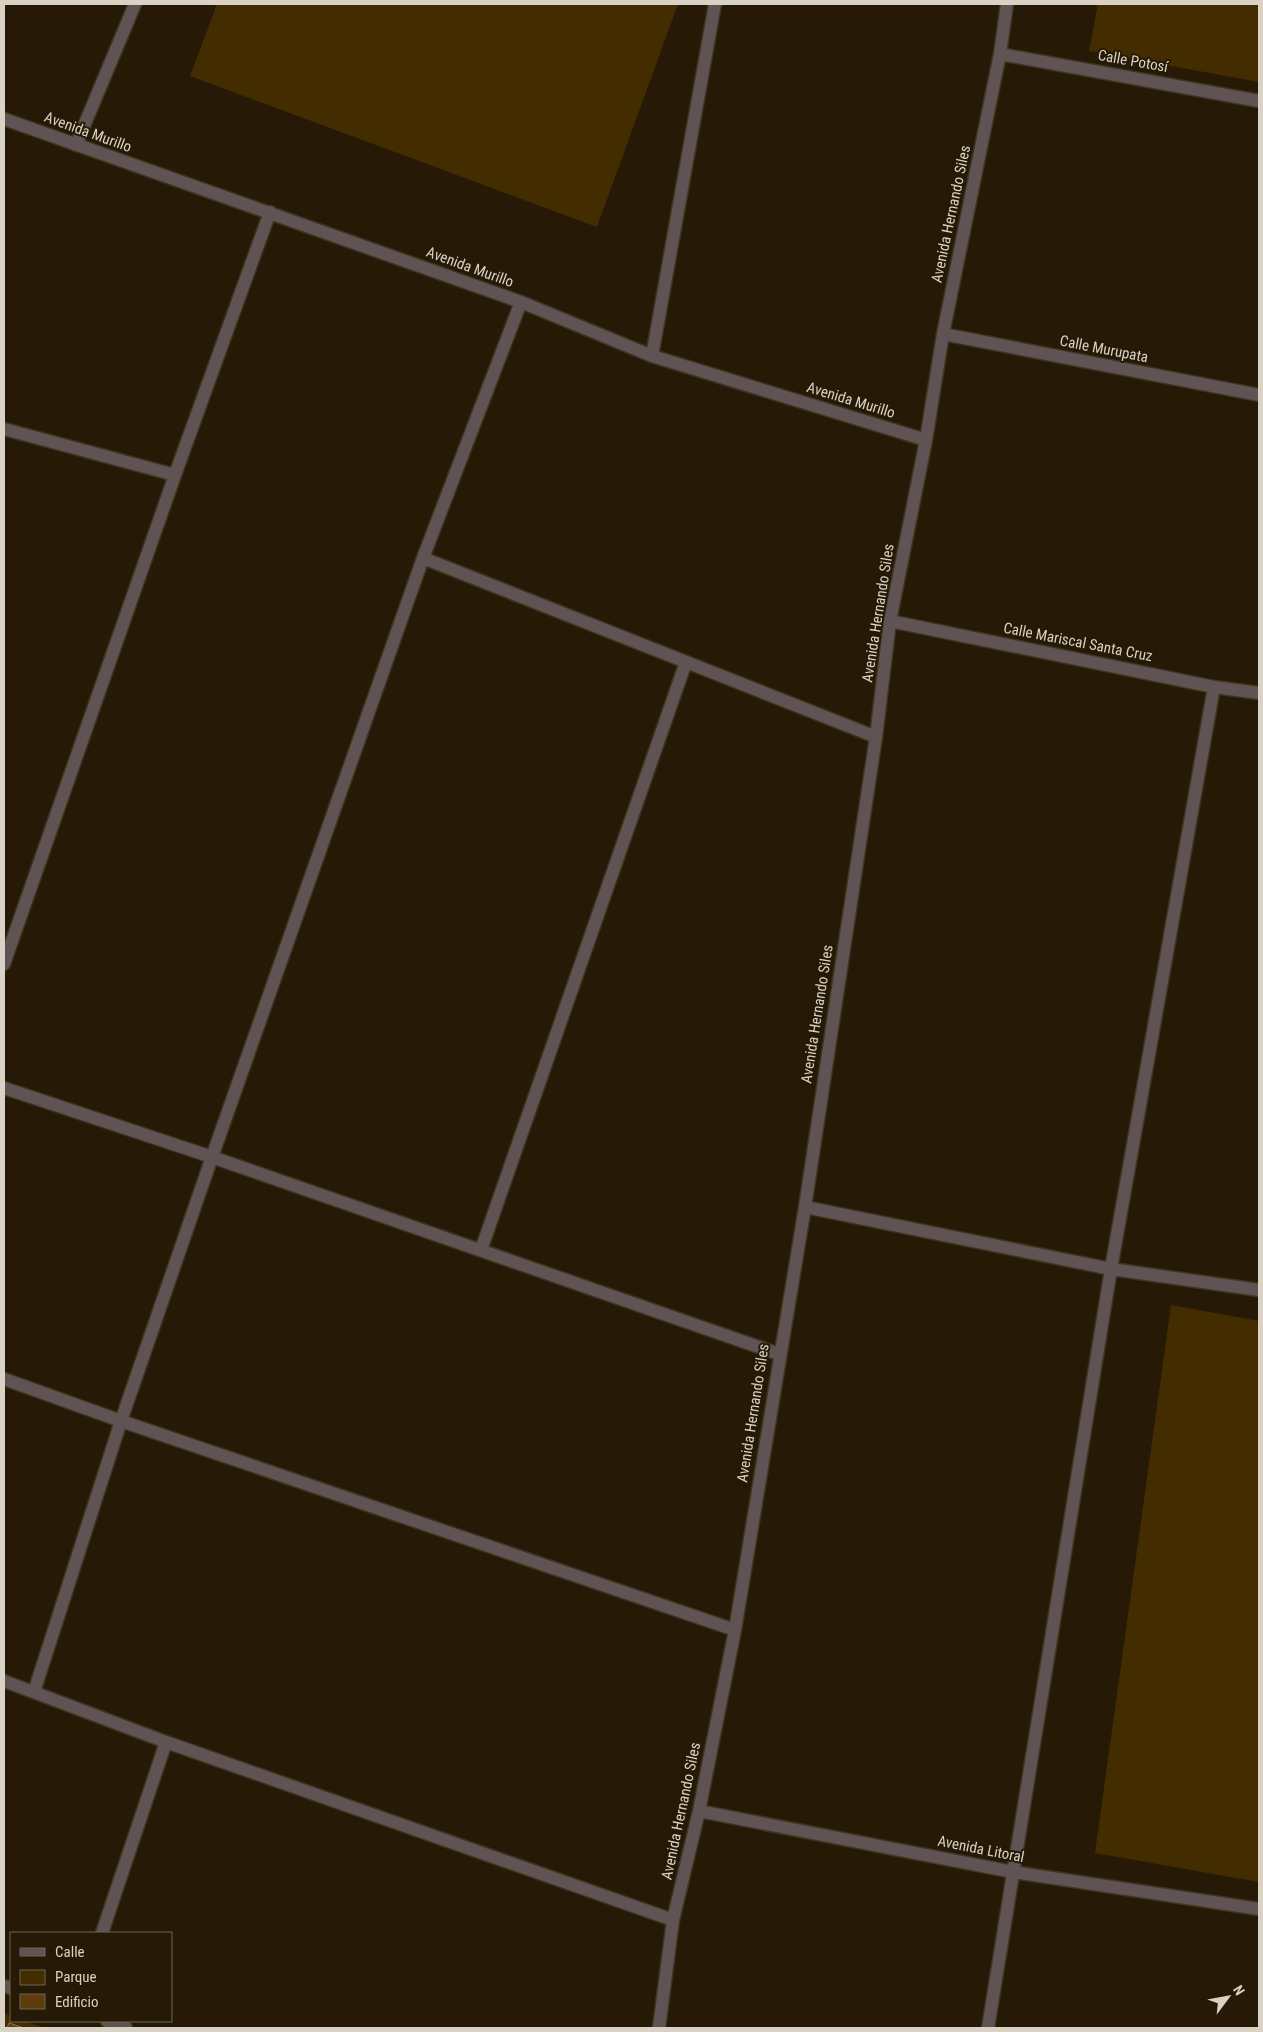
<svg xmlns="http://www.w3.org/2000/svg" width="1263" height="2032" font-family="'Roboto Condensed',sans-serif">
  <rect width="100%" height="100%" fill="#261a06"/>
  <!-- green -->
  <path fill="#432d00" d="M217,4H678L597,227L190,76Z
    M1098,4H1259V82L1089,51Z
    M1171,1305L1259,1321V1882L1095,1853Z
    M4,2013L11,2016V2021H24L45,2028H4Z"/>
  <!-- building -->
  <path fill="#5d3d0c" stroke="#8b7863" d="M9,2023L24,2028H7Z"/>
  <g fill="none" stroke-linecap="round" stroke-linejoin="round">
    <!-- minor casing -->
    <g stroke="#3f3421" stroke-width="15">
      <path id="minor" d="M1000,54L1259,101
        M4,119L521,302L652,356L926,440
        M76,145L135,4
        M943,334L1259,395
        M652,356L715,4
        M4,429L175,475
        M423,558L876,737
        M890,621L1214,687L1259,693
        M4,964L175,475L270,212
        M4,1088L212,1157L779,1354
        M805,1207L1111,1269L1259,1290
        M481,1250L686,662
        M4,1379L121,1421L735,1630
        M4,1681L166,1742L673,1920
        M34,1692L121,1421L212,1157L423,558L521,302
        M699,1811L1013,1872L1259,1909
        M102,1933L166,1742
        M4,1986L11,1988
        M107,2021L126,2028
        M659,2028L673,1920L699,1811L735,1630L805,1207L876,737L890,621L926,440L943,334L1000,54L1007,4
        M988,2028L1111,1269L1214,687"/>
    </g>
    <!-- minor -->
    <use href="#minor" stroke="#605353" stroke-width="12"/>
  </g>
  <g text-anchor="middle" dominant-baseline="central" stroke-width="4" stroke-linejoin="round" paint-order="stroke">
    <!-- street labels -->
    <g font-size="15" fill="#d9d2c5" stroke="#261a06">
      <text transform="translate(1133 61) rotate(10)">Calle Potosí</text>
      <text transform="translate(88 132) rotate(20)">Avenida Murillo</text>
      <text transform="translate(951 214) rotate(-78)">Avenida Hernando Siles</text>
      <text transform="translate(470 267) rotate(20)">Avenida Murillo</text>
      <text transform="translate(1104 349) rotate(11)">Calle Murupata</text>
      <text transform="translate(851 400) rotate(17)">Avenida Murillo</text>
      <text transform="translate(878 613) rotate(-81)">Avenida Hernando Siles</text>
      <text transform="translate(1078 642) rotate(11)">Calle Mariscal Santa Cruz</text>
      <text transform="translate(817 1014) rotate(-81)">Avenida Hernando Siles</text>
      <text transform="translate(753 1413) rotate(-81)">Avenida Hernando Siles</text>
      <text transform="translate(681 1811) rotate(-78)">Avenida Hernando Siles</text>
      <text transform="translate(981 1849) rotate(11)">Avenida Litoral</text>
    </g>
  </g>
  <!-- border -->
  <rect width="1263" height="2032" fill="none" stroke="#d9d2c5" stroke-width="10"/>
  <!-- legend -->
  <rect x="10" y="1932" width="162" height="90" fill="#261a06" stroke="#6e6452"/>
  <rect x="20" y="1948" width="25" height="8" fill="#605353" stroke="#6e6452"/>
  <text x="55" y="1957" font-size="15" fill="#d9d2c5">Calle</text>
  <rect x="20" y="1970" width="25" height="15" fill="#432d00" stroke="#6e6452"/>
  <text x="55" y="1982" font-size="15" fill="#d9d2c5">Parque</text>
  <rect x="20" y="1994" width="25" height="15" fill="#5d3d0c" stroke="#6e6452"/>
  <text x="55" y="2007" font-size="15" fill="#d9d2c5">Edificio</text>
  <!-- north arrow -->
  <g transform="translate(1228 1997) rotate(58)" stroke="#261a06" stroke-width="4" paint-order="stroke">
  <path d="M0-4L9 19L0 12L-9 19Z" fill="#d9d2c5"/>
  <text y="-8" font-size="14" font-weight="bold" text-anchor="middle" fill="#d9d2c5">N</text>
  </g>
</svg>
